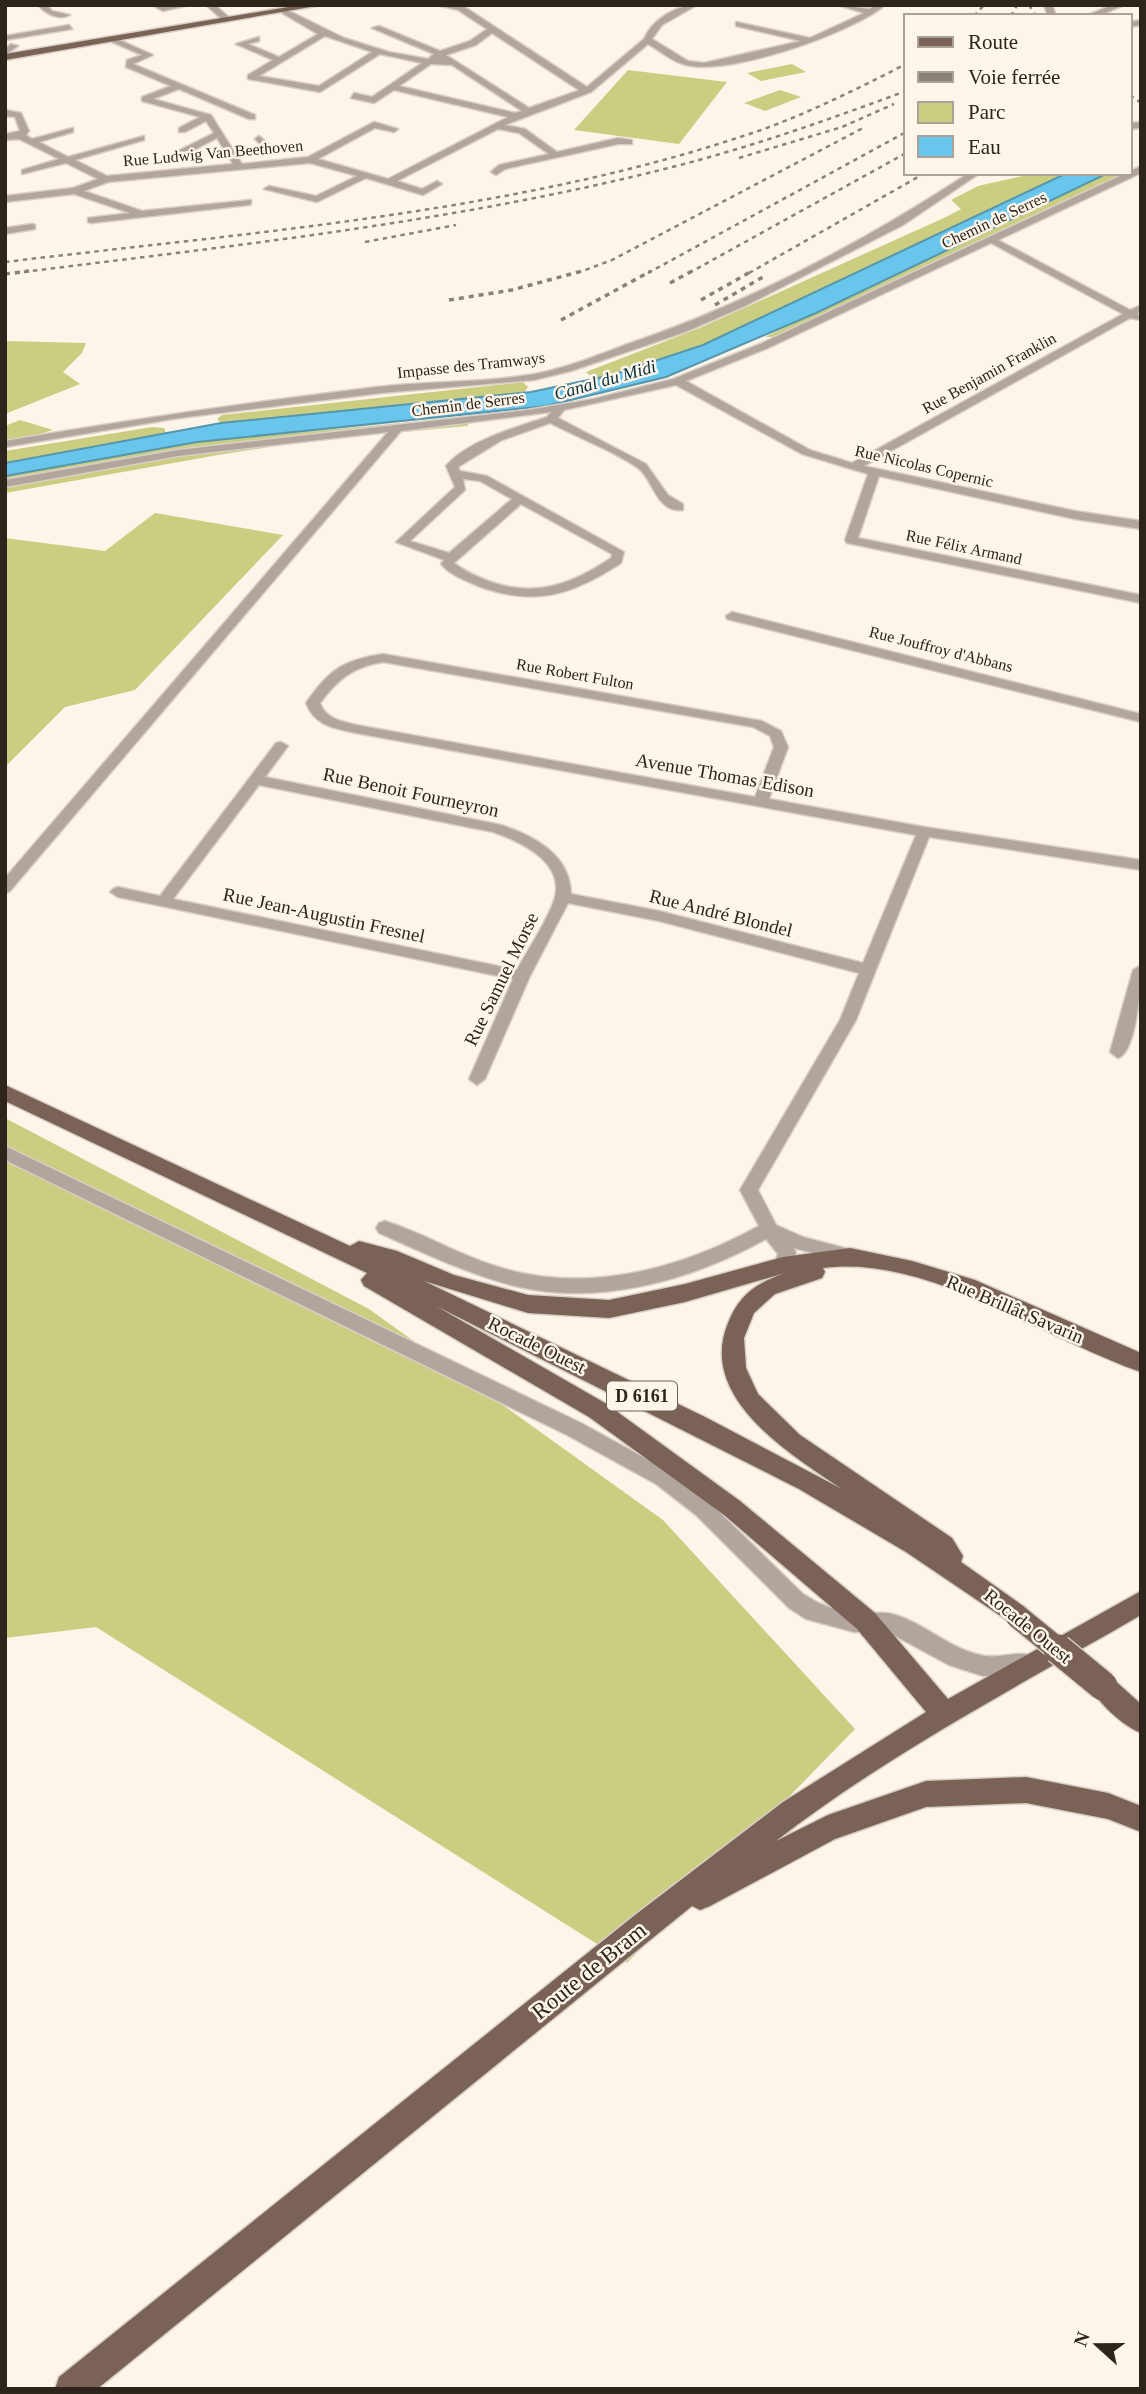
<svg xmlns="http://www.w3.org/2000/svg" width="1146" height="2394" font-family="Georgia,serif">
  <rect width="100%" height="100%" fill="#fdf4ea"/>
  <!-- green -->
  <path fill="#cbce81" d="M792,64L806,72L761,81L747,73Z
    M628,70L727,82L679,144L574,130Z
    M780,90L801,97L765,111L744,103Z
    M1036,173H1067L703,345L594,379L586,372L702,327L946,217L961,209L951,200L978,186Z
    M1108,173H1126L777,337H765Z
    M5,341L86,343L82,353L63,372L80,384L5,414Z
    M523,382L528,387L524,393L221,423L217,419L222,415Z
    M476,416L467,426L308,441L218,455L5,493V476L197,442Z
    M20,420L53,430L5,445V426Z
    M152,427L164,428L166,433L5,463V451Z
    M155,513L283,535L135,690L65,707L5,767V538L105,551Z
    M5,1118L369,1309L663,1520L855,1729L627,1963L96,1627L5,1638Z"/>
  <!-- water -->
  <path fill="#68c6ec" stroke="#5696ad" stroke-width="2" d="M1067,173H1108L816,313L666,377L546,406L197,442L5,476V463L221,423L531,392L612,375L703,345Z"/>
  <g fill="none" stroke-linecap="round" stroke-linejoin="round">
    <!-- minor casing -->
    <g stroke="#d8cfc5" stroke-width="3">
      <path id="minor" d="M38,5H47L52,11L70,15C59,21 46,14 38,5Z
        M152,5H189L163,11Z
        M206,5H215L232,20L225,22Z
        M437,5L463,6L587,87L644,39C652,20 676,5 697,5L662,25L652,39L688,61L704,63L801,41L736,26V22L810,38L864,13L838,5L870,9L875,5H885C852,33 729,76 686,65C673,62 660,51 648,44L591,92L505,125L525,129L557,152L618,138L632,140V144H618L505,169L496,175L491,172L499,165L549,154L519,133L498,129L397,181L422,189L437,181L442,184L423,195L366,178L317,202L264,189L269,186L316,196L357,176L310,163L108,182L84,191L142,211L251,200V204L248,205L91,223L88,222V218L130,213L74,194L5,202V196L73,188L98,179L66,163L22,174V170L59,159L19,139L5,140V134L20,131L15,117L5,116V110L21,113L29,131L26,135L32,139L73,128V132L39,142L68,157L144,136V140L75,160L107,176L233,164L217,138L184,155H178V151L214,133L206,121L185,132H179V128L200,117L142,101V97L171,86L126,67L127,60L142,55L112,42L115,38L153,55L133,64L255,115V119H249L179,89L153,99L211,115L235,153L262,146L255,139L259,136L272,147L238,158L242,164L308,157L374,122L398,129L394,132L375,128L318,159L388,179L508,117L394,90L374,103L351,98L354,93L372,97L422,63L380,54L320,92L248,79V75L273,60L236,44L259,37V41L248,44L279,57L318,34L282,13L285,9L344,38L389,52L428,59L434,54L372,28L379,26L440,51L470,41L487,29L458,10ZM492,33L579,90H580L529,108L446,55L476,45ZM325,36L372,52L319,86L259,76ZM431,64L452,65L522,111L515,113L399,86Z
        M1044,5H1052L1056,16H1048Z
        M1112,5H1124L1098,16H1086Z
        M1141,20V25L1130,27V22Z
        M69,25L72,29L5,40V36Z
        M11,44L18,46L5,55V49Z
        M1141,122V128L1130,129V123Z
        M1141,166V173L998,240L1130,310L1141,305L1138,314L1141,320L1130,318L864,466L1075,511L1141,521V529L1075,519L879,476L858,538L1141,595V603L847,543L845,540L868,474L802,454L676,385L564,410L558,418L646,464L668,495L683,504V510C656,513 654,480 638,468C614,451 577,437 550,423L502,440L458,467L460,471L487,476L624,552L621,563C572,595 535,607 478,586C465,580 450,575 441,564L444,560L396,542L455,487L446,466C467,441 517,427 547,417L551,412L401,431L10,891L5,893V878L388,432L178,456L5,487V480L178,450L528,410L593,399L673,379L760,344ZM991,243L1123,314L852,463L810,450L686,381L768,348ZM463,479L480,481L512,499L449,553L410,541L465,490ZM521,504L612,554L611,558C571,585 535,598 488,581C476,576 464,571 454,563Z
        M969,173H980L903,225L745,306L685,332L571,371L534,380L381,393L179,418L5,447V441C129,420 252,402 377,387C429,381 483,383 535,374C566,368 596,356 625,345C747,304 862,243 969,173Z
        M32,224L35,225V229L5,234V228Z
        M732,612L1141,714V722L727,619L726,616Z
        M383,654L762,721L781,731L788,747L769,799L924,827L1141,860V870L929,837L856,1020L758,1190L776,1225L803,1237L856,1251L859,1256L856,1261L850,1263L794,1248L796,1253L789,1270H777L774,1265L778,1254L766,1239C694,1279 602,1306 519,1287C470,1275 424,1253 379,1233L376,1228L379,1223L385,1221C423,1233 457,1254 495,1266C584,1295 679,1270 759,1226L740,1190L840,1020L859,973L659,921L568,903L530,976L485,1079L477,1085L469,1079L513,979L118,897L110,892L113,889L118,887L160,896L276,743L281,742L288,746L265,777L501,825C534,836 570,854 571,894L659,911L863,963L916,835L356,733C334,728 315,726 306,703C329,670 343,660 383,654ZM383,662L753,727L770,736L774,747L755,797L356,725C341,721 326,719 320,703C338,679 353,667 383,662ZM259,785L493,832C519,841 564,861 555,897C551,915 527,951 517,970L173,899Z
        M1141,965C1141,983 1137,1052 1118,1058L1110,1052L1133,970Z
        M5,1146L581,1423L670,1472L710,1503L803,1594C818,1604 836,1611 854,1613C866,1615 880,1611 892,1614C923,1622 948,1648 980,1655C998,1660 1017,1650 1034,1656L1037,1663L1034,1670L1004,1677L983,1676L949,1665L888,1632H854L806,1619L789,1608L696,1515L656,1484L567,1435L5,1160Z"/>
    </g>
    <!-- major casing -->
    <g stroke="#d8cfc5" stroke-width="3">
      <path id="major" d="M300,5H322L5,60V54Z
        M5,1085L350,1246L359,1241L397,1251L454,1275L528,1295L609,1300L685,1284L783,1257L850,1248L912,1261L975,1280L1141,1353V1372C1044,1339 928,1254 823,1268L825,1272L822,1278L775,1294L754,1313L744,1338L746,1368L758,1394L800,1435L952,1538L963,1556L961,1562L1026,1608L1030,1616L1026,1624L1017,1627L906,1552L799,1489L436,1306L605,1403L740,1501L875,1613L948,1699L1141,1591V1615C1020,1685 885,1756 776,1841L828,1815L926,1781L1026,1777L1108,1793L1141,1806V1832L1108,1819L1026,1803L926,1807L835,1839L710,1906L700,1910L692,1906L97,2389H55L59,2377L635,1915L783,1802L926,1712L857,1629L724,1515L589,1417L364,1286L361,1280L367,1273L5,1101ZM785,1273C757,1283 739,1294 728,1323C697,1398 790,1454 842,1489L705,1417L424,1281L528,1313L609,1318L685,1302Z
        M1103,1674L1112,1678L1141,1704V1733C1123,1726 1098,1703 1090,1686L1094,1678Z"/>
    </g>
    <!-- minor -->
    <use href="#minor" fill="#b2a59e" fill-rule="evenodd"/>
    <!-- major -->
    <use href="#major" fill="#7a6257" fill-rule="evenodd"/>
    <!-- rail-far1 -->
    <path stroke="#8a8177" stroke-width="2.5" stroke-dasharray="4.5 4.5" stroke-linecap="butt" d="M1029,5L1036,16
      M974,16L984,5
      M1011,16L1017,5
      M1130,95L1141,103
      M739,158L842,127L894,104
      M365,242L456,225
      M5,262C254,232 524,212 761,130C811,112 859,88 906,64
      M15,273C239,245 465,221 684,164C760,144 833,118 906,91
      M577,273L612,260L863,128
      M648,273L906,132
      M689,273L906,153
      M749,273L925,173"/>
    <!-- rail -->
    <path stroke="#8a8177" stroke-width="3.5" stroke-dasharray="5 5" stroke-linecap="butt" d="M5,274L29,271
      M670,283L692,271
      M449,300L512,290L582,271
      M701,300L752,271
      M715,305L763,277
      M561,320L651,271"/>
    <!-- major-bridge-far1 casing -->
    <g stroke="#d8cfc5" stroke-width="26" stroke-linecap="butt">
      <path id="major-bridge-far1" d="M1017,1616L1060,1651"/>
    </g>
    <!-- major-bridge casing -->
    <g stroke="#d8cfc5" stroke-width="32" stroke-linecap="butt">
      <path id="major-bridge" d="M1058,1649L1103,1686"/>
    </g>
    <!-- major-bridge-far1 -->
    <use href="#major-bridge-far1" stroke="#7a6257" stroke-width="23"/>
    <!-- major-bridge -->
    <use href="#major-bridge" stroke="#7a6257" stroke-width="29"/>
  </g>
  <g text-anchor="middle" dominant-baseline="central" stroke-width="5" stroke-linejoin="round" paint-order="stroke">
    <!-- far-street labels -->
    <g font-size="16" fill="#2d251b" stroke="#fdf4ea">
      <text transform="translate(213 153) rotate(-5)">Rue Ludwig Van Beethoven</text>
      <text transform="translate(994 220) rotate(-25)">Chemin de Serres</text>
      <text transform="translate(471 365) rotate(-6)">Impasse des Tramways</text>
      <text transform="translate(989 373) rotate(-29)">Rue Benjamin Franklin</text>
      <text transform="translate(468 404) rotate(-7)">Chemin de Serres</text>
      <text transform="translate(924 466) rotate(13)">Rue Nicolas Copernic</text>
      <text transform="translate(964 547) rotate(12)">Rue Félix Armand</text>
      <text transform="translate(941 649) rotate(14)">Rue Jouffroy d'Abbans</text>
      <text transform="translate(575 674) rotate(10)">Rue Robert Fulton</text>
    </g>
    <!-- far-water labels -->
    <g font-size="18" font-style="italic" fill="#02303f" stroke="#fdf4ea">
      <text transform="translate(605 380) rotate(-16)">Canal du Midi</text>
    </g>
    <!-- shield labels -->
    <rect fill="#fdf4ea" stroke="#6b6359" stroke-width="2" x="607" y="1381.5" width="70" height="29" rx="5"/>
    <g font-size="18" font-weight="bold" fill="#2d251b">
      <text x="642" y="1396">D 6161</text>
    </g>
    <!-- street labels -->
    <g font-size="19" fill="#2d251b" stroke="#fdf4ea">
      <text transform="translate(725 775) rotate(10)">Avenue Thomas Edison</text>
      <text transform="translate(411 792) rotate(12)">Rue Benoit Fourneyron</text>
      <text transform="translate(721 913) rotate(14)">Rue André Blondel</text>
      <text transform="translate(324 915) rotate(12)">Rue Jean-Augustin Fresnel</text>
      <text transform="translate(501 979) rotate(-64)">Rue Samuel Morse</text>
      <text transform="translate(1015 1309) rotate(23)">Rue Brillât Savarin</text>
      <text transform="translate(537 1345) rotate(26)">Rocade Ouest</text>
      <text transform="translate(1028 1626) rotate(39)">Rocade Ouest</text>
    </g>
    <!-- near-street labels -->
    <g font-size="23" fill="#2d251b" stroke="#fdf4ea">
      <text transform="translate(589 1971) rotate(-39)">Route de Bram</text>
    </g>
  </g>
  <!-- border -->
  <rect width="1146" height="2394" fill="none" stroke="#2d251b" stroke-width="14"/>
  <!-- legend -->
  <rect x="904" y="14" width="228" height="161" fill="#fdf4ea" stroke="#aaa197" stroke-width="2"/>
  <rect x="918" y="37" width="35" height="10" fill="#7a6257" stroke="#aaa197" stroke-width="2"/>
  <text x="968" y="49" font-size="21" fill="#2d251b">Route</text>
  <rect x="918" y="72" width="35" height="10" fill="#8a8177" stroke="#aaa197" stroke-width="2"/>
  <text x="968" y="84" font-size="21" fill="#2d251b">Voie ferrée</text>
  <rect x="918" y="102" width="35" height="21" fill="#cbce81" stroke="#aaa197" stroke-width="2"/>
  <text x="968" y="119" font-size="21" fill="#2d251b">Parc</text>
  <rect x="918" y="136" width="35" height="21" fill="#68c6ec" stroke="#aaa197" stroke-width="2"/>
  <text x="968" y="154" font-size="21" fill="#2d251b">Eau</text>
  <!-- north arrow -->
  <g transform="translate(1097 2345) rotate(291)" stroke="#fdf4ea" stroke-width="5" paint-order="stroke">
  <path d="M0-5L12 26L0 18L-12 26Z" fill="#2d251b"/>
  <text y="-10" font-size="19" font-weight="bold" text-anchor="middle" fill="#2d251b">N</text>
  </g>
</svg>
